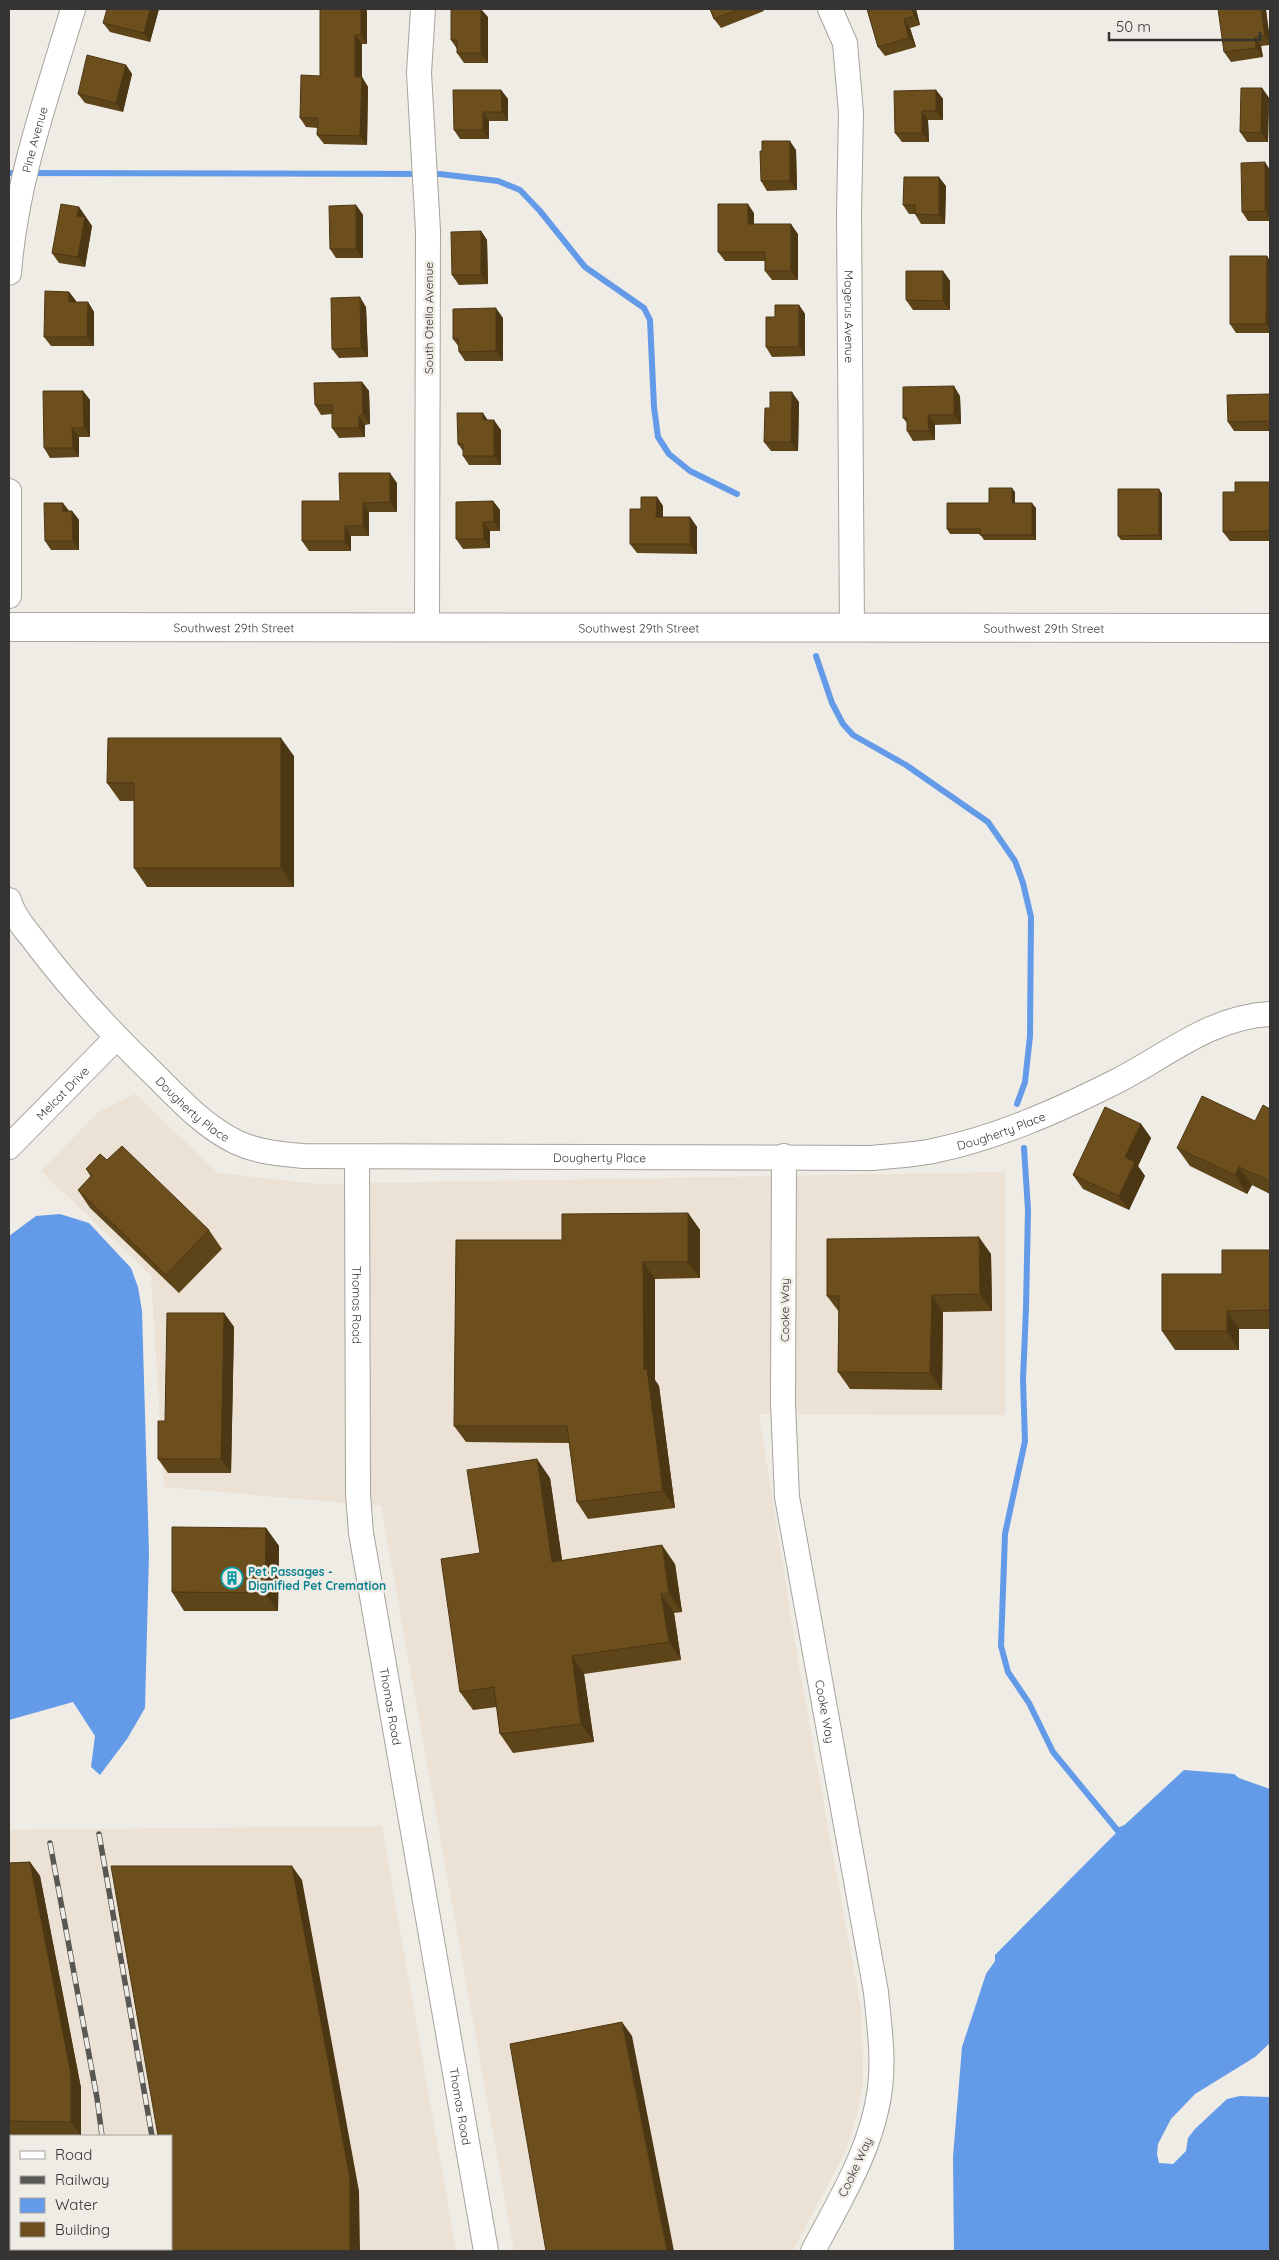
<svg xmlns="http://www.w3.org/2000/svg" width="1279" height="2260" font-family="Quicksand,sans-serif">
  <rect width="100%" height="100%" fill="#efebe5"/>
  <!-- built -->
  <path fill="#ebe2d5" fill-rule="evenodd" d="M135,1094L218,1173L316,1184L1005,1172V1415L759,1414L796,1649L862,2015L863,2086L856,2118L845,2152L793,2251H514L381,1506L164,1487L151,1276L41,1171L97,1113Z
    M382,1826L456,2251H9V1830ZM11,2136H171V2249H11Z"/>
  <!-- water -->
  <path fill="#649be8" d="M60,1214L89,1223L131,1268L138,1287L142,1311L149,1553L145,1708L127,1739L100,1775L91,1767L95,1736L73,1702L9,1720V1236L36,1216Z
    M1184,1770L1234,1774L1239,1778L1270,1789V2043L1255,2057L1195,2094L1171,2119L1158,2144L1157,2154L1159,2163L1173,2164L1186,2151L1188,2138L1195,2129L1227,2099L1240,2096L1270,2097V2248L1267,2251H954L953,2157L962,2047L986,1974L995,1961V1955L1118,1831Z"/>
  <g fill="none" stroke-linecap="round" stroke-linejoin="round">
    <!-- stream -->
    <path stroke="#649be8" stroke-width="6" d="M9,173L440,174L498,181L520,190L540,211L585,267L644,308L650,320L654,407L658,437L669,454L690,471L737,494
      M816,656L832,703L843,724L853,735L906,765L988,822L1015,861L1023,883L1031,917L1030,1036L1025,1082L1017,1104
      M1024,1148L1028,1210L1026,1308L1023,1380L1025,1441L1005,1534L1001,1646L1008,1672L1029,1703L1053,1752L1118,1831L1125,1828"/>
    <!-- minor casing -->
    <g stroke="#a7a39d" stroke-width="26">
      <g id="minor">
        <path d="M423,9L419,73L428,231L427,627"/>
        <path id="s1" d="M830,9L845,43L851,113L849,212L852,629"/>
        <path id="s2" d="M9,273C16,181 47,96 73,9"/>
        <path d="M9,491V596"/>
        <path id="s3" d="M9,900C14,918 28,932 39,947C75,994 115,1037 157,1077C181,1101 205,1127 236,1142C257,1152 280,1154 303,1156L872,1158C892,1156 913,1155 933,1151C996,1138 1055,1112 1113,1083C1164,1058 1209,1017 1270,1014"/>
        <path id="s4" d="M9,1147L116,1038"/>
        <path id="s5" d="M784,1156L783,1404L787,1497L876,1992C879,2024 884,2057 880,2088C873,2147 840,2200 813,2251"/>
        <path id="s6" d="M357,1157L358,1494L361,1533L486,2251"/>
      </g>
    </g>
    <!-- tertiary casing -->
    <g stroke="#a7a39d" stroke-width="30">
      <g id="tertiary">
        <path id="s7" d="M9,627L1270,628"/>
      </g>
    </g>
    <!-- minor -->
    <use href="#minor" stroke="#fff" stroke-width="24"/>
    <!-- tertiary -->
    <use href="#tertiary" stroke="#fff" stroke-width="28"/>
    <!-- rail casing -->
    <g stroke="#595754" stroke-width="5.5">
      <path id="rail" d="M99,1834L152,2136
        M50,1843L97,2098L102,2136
        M103,2249V2251
        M162,2249V2251"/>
    </g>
    <!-- rail -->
    <use href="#rail" stroke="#efebe5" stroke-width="4" stroke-dasharray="11" stroke-linecap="butt"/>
  </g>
  <!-- wall -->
  <path fill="#5e4419" d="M159,9L150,42L110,32L103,23Z
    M320,9H365L367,11V44H362V77L368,87L367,145L324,144L317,135L318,128L306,127L300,118L320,76Z
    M710,9H763L764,11L721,28L714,19Z
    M867,9H916L920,25L910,28L916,47L885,56L878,47Z
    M1266,10L1270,38V45L1261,46L1263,57L1231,62L1224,52Z
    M488,17V63H464L457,53V49L451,40Z
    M126,65L132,74L123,112L85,103L78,94Z
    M1262,88L1269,98L1268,142H1247L1240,132Z
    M501,90L508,99V121H489V139H460L454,130Z
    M936,90L943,99V120H928L929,142H902L895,133Z
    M796,150L797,190L767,191L761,181Z
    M1270,170V221H1248L1242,212Z
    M946,186L945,224H921L915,214H909L903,205Z
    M356,205L363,215V258H336L330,249Z
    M79,207L92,226L85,267L59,263L52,253Z
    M754,213V224L798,234V280H772L765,271V261H725L718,252Z
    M481,231L487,240L488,284L459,285L452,275Z
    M1267,256L1270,261V333H1236L1230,324Z
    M943,271L950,281V310H913L906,300Z
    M69,292L76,301V302H88L94,312V346H51L44,337Z
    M799,305L805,314V356L772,357L766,347L775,317Z
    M366,307L368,357L339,358L332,349Z
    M503,318V361H465L459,352V347L453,339Z
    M362,382L369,391L370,424L365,425V437L339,438L332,428V414L321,415L315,405Z
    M83,391L90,400V437H79V457L50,458L44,448Z
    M1270,394V431H1234L1228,422Z
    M960,396L961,424L935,425V440L913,441L907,431V423L903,418Z
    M799,402L798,451H771L764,442L770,408Z
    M501,430V465H469L463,456V451L458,444Z
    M1270,482V541H1230L1223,532L1235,492Z
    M397,483V512H369V536H351V551H309L302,541L340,501Z
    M1159,489L1162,494V540H1121L1118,536Z
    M1015,492V503L1036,508V540H984L980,534H950L947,529L989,503Z
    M657,497L663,506V517H690L697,527V554L637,553L630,544L641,509Z
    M493,501L500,510V531H490V548L463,549L456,539Z
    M69,511H72L79,520V550H51L45,541Z
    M294,756V887H147L134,868V801H120L107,783Z
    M1270,1109V1194L1252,1185L1247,1194L1190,1166L1177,1148L1255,1121Z
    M1141,1124L1151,1138L1138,1166L1145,1176L1129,1210L1083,1189L1073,1175Z
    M107,1160L209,1230L222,1249L179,1293L90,1208L78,1190L91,1177L86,1169Z
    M688,1213L700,1230V1278L655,1279V1380L659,1386L675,1508L588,1519L577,1502L569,1443L466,1442L454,1426L562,1240Z
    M1270,1250V1329H1239V1350H1175L1162,1331L1222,1274Z
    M991,1254L992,1311L943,1312L942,1390L850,1389L838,1372L839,1312L827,1296Z
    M224,1313L234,1327L231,1473H168L158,1459L165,1421Z
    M550,1478L562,1560L675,1564L682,1612L674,1613L681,1660L584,1674L594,1742L513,1753L500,1734L497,1707L473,1710L460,1692L480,1553Z
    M266,1528L279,1546L278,1611H184L172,1592Z
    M30,1862L40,1876L81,2088V2136L9,2135V1863Z"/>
  <!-- shaded-wall -->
  <path fill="#4c3714" d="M150,9H159L150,42L144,33Z
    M361,9H365L367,11V44L361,35Z
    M481,9L488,17V63L481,53Z
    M912,9H916L920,25L914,16Z
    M1261,9H1266V10L1270,44L1265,35Z
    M904,19L910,28L916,47L909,38Z
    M355,35L362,44V78V77L368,87L367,145L360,136L355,77Z
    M1255,37L1261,46L1263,57L1256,48Z
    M126,65L132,74L123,112L116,103Z
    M1262,88L1269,98L1268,142L1261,133Z
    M501,90L508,99V121L502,112Z
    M936,90L943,99V120L936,111Z
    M922,111L928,120L929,142L922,133Z
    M483,112L489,121V139L483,130Z
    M790,141L796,150L797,190L790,181Z
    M1265,162L1270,170V218L1265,211Z
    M939,177L946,186L945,224L939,215Z
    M748,204L754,213V234L748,224Z
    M356,205L363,215V258L356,249Z
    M79,207L92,226L85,267L78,257L77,216Z
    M791,224L798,234V280L791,271Z
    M481,231L487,240L488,284L481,275Z
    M1267,256L1270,261V329L1266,324Z
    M943,271L950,281V310L943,301Z
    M69,292L76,301L75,311L69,302Z
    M360,297L366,307L368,357L361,348Z
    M88,302L94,312V346L87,337Z
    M799,305L805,314V356L799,347Z
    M496,308L503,318V361L496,351Z
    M362,382L369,391L370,424L363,414Z
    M954,386L960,396L961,424L954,415Z
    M83,391L90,400V437L84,428Z
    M792,392L799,402L798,451L791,442Z
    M483,413L489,422L483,420Z
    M928,415L935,425V440L929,431Z
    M359,416L365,425V437L359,428Z
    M494,420L501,430V465L494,456Z
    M72,428L79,437V457L73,448Z
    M390,473L397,483V512L390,502Z
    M1012,488L1015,492V508L1012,503Z
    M1159,489L1162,494V540L1159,535Z
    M657,497L663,506V526L656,517Z
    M493,501L500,510V531L494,522Z
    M63,503L70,512L63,511Z
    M363,503L369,512V536L363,526Z
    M1032,503L1036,508V540L1032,535Z
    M72,511L79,520V550L73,541Z
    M690,517L697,527V554L690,544Z
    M483,522L490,531V548L484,539Z
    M345,526L351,536V551L345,541Z
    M281,738L294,756V887L281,868Z
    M1141,1124L1151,1138L1138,1166L1145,1176L1129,1210L1119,1196L1125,1157Z
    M1239,1167L1252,1185L1247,1194L1235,1175Z
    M688,1213L700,1230V1278L688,1262Z
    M979,1237L991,1254L992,1311L980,1294Z
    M643,1262L655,1279V1380L659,1386L675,1508L663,1491L644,1369Z
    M932,1295L943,1312L942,1390L930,1373Z
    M1227,1311L1239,1329V1350L1227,1331Z
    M224,1313L234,1327L231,1473L221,1459Z
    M537,1459L550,1478L565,1580L552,1562Z
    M266,1528L279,1546L278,1611L265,1593Z
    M662,1545L675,1564L682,1612L669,1593Z
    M661,1594L674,1613L681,1660L669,1642Z
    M572,1656L584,1674L594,1742L581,1724Z
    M30,1862L40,1876L81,2088V2136L71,2122Z
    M292,1866L302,1880L359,2191L360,2251H350Z
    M622,2022L632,2036L674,2251H667Z"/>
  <!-- building -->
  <path fill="#6d4f1d" stroke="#4c3714" d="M107,9H150L144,33L103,23Z
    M320,9H361V35H355V77H362L360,136L317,135L318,118H300L301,75L320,76Z
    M451,9H481V53H457V40H451Z
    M710,9H739L714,19Z
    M867,9H912L914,16L904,19L909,38L878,47Z
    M1218,9H1261L1265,35L1255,37L1256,48L1224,52Z
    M87,55L126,65L116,103L78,94Z
    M1241,88H1262L1261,133L1240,132Z
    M453,90H501L502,112H483V130H454Z
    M936,90V111H922V133H895L894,91Z
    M762,141H790V181H761L760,151H762Z
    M1265,162V211L1242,212L1241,163Z
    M904,177H939V215L915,214V205H903Z
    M61,204L79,207L77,216L85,217L78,257L52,253Z
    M718,204H748V224H791V271H765V252H718Z
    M356,205V249H330L329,206Z
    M481,231V275H452L451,232Z
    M1230,256H1267L1266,324H1230Z
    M906,271H943V301L906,300Z
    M45,291L69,292V302H88L87,337H44Z
    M360,297L361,348L332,349L331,298Z
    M775,305H799V347H766V317H775Z
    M496,308V351L459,352L458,339H453V309Z
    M362,382L363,414L359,416V428H332V405H315L314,383Z
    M954,386V415H928L929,431H907V418H903V387Z
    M43,391H83L84,428H72L73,448H44Z
    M770,392H792L791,442H764L765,408H770Z
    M1270,394V421L1228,422L1227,395Z
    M457,413H483V420H494V456H463V444H458Z
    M339,473H390V502L363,503V526H345V541H302V501H340Z
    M1235,482H1270V531L1223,532V492H1235Z
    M989,488H1012V503H1032V535H980V529H947V503H989Z
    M1118,489H1159V535L1118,536Z
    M641,497H657L656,517H690V544H630V509H641Z
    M493,501L494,522H483L484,539H456V502Z
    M44,503H63V511H72L73,541H45Z
    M108,738H281V868H134V783H107Z
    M1202,1096L1255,1121L1263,1105L1270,1109V1181L1239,1167L1235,1175L1177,1148Z
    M1105,1107L1141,1124L1125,1157L1135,1162L1119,1196L1073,1175Z
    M122,1146L209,1230L166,1275L78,1190L92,1175L86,1169L100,1154L107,1160Z
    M688,1213V1262H643L644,1369H647L663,1491L577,1502L567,1426H454L456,1240H562V1214Z
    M979,1237L980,1294L932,1295L930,1373L838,1372L839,1296H827V1239Z
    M1222,1250H1270V1310L1227,1311V1331H1162V1274H1222Z
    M167,1313H224L221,1459H158V1421H165Z
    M537,1459L552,1562L662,1545L669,1593L661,1594L669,1642L572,1656L581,1724L500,1734L494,1687L460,1692L441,1559L480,1553L467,1470Z
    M172,1527L266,1528L265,1593L172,1592Z
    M30,1862L71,2074V2122L9,2121V1863Z
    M111,1866H292L350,2178V2251H164V2249H171V2136H158Z
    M622,2022L667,2251H546L510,2044Z"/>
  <!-- icons -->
  <defs>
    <g id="building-ring" transform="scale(1.125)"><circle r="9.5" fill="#efebe5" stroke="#0f9aa8" stroke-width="1.5"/><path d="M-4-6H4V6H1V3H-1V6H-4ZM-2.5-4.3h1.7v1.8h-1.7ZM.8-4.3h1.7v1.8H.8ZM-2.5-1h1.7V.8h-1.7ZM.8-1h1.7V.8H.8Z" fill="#0f9aa8"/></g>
  </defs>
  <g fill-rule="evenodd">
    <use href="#building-ring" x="232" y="1578"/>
  </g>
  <g text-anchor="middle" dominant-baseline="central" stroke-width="5" stroke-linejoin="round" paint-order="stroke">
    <!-- street labels -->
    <g font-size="12" fill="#363432" stroke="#efebe5">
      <text stroke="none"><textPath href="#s2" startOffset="136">Pine Avenue</textPath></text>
      <text stroke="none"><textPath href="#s1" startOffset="311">Magerus Avenue</textPath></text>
      <text transform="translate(428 318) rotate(-90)">South Otella Avenue</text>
      <text stroke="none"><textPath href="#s7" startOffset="225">Southwest 29th Street</textPath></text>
      <text stroke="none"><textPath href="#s7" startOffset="630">Southwest 29th Street</textPath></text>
      <text stroke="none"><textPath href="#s7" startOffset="1035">Southwest 29th Street</textPath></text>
      <text stroke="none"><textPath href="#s4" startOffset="76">Melcat Drive</textPath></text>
      <text stroke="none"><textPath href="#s3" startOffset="280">Dougherty Place</textPath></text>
      <text stroke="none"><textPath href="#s3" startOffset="1105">Dougherty Place</textPath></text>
      <text stroke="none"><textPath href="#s3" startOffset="700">Dougherty Place</textPath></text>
      <text stroke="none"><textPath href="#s6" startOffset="148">Thomas Road</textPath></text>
      <text transform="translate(784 1310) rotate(-90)">Cooke Way</text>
      <text stroke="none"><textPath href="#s6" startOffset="552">Thomas Road</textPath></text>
      <text stroke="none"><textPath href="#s5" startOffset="559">Cooke Way</textPath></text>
      <text stroke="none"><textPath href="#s6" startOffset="958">Thomas Road</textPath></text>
      <text transform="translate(855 2167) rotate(-65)">Cooke Way</text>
    </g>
    <!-- culture labels -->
    <g font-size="12" font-weight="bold" fill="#0d838f" stroke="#efebe5" text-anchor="start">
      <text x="248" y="1571">Pet Passages -<tspan x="248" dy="14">Dignified Pet Cremation</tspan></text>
    </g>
  </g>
  <!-- border -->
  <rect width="1279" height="2260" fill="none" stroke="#363432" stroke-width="20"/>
  <!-- legend -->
  <rect x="10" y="2135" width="162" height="115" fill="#efebe5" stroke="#a5a29d"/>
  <rect x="20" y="2151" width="25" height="8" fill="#ffffff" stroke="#a5a29d"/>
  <text x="55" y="2160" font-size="15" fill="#363432">Road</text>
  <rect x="20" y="2176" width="25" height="8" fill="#595754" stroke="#a5a29d"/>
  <text x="55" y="2185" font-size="15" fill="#363432">Railway</text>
  <rect x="20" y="2198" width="25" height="15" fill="#649be8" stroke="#a5a29d"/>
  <text x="55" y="2210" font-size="15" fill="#363432">Water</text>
  <rect x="20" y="2222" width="25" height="15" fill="#6d4f1d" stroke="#a5a29d"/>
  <text x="55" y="2235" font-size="15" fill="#363432">Building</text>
  <!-- scale -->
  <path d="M1109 32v8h151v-8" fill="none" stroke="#363432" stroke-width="2.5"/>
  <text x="1116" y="32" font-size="15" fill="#363432" stroke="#efebe5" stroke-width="4" paint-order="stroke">50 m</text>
</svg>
